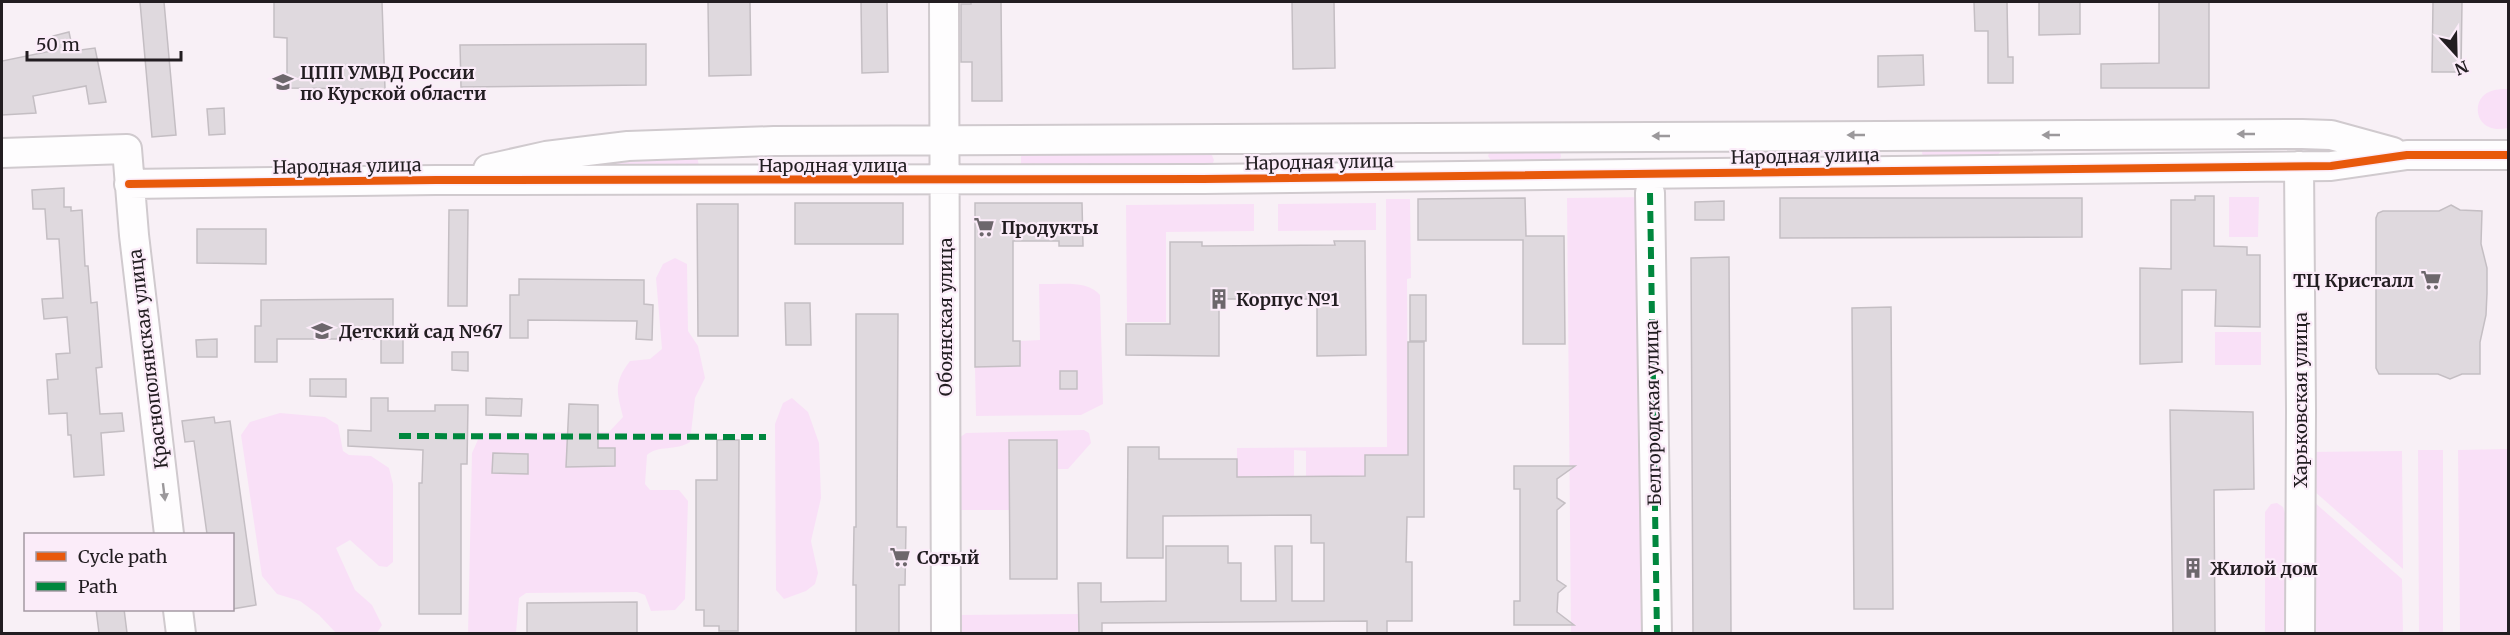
<svg xmlns="http://www.w3.org/2000/svg" width="2510" height="635" font-family="Merriweather,serif">
  <rect width="100%" height="100%" fill="#f8f0f6"/>
  <!-- green -->
  <path fill="#f9e0f7" d="M2508,89V128C2502,129 2495,130 2489,127C2474,121 2474,98 2489,92C2495,89 2502,89 2508,89Z
    M1923,147L2000,148L2001,151L1996,157L1926,158L1922,154Z
    M1560,150L1561,157L1558,161L1492,162L1488,156L1490,151Z
    M1210,151L1214,160L1211,168L1021,165V156L1023,152Z
    M697,156L699,166H610V160Z
    M1646,197L1650,633H1571L1567,198Z
    M2229,197H2259L2258,237H2229Z
    M1386,199H1410L1411,278L1407,279L1408,455H1365V476H1306V451L1294,450V476L1237,477V448L1387,447Z
    M1376,203V230L1278,231V204Z
    M1254,204V231L1166,232V322H1127L1126,205Z
    M675,258L687,264L688,331L698,346L705,378L695,398L690,442C676,451 658,445 647,455L645,484L650,490H679L688,501L685,599L675,610L651,611L645,595L637,592L526,593L519,598L516,633L468,634L472,453L481,433L609,432L623,417C617,392 613,383 630,361L650,359L662,349L656,278L663,264Z
    M1039,284C1058,285 1087,279 1100,295L1103,404L1081,415L976,416L975,367L1020,366V341L1040,340Z
    M2215,332H2261V365H2215Z
    M792,398L808,412L819,443L821,498L811,541L818,573L815,584L806,591L784,599L776,590L775,424L783,403Z
    M280,413L325,417L338,425L343,451L349,455L371,456L389,468L393,484V562L387,567L379,566L350,540L336,548L355,590L372,605L382,625L377,633H336L319,615L300,601L277,594L262,576L241,435L250,422Z
    M1084,430L1089,433L1091,443L1068,469H1057L1010,510H954L959,438L966,433Z
    M2508,449V633H2460L2458,450Z
    M2418,450H2443V633H2419Z
    M2402,451L2403,569L2306,484V452Z
    M2306,495L2402,579L2403,633H2307Z
    M2277,503L2283,507L2285,513V633H2265V512L2271,504Z
    M1079,614V633H955V615Z"/>
  <!-- building -->
  <path fill="#dfd9de" stroke="#c4bec3" stroke-width="1.5" d="M140,2H164L176,135L152,137Z
    M274,2H382L385,89L287,88V38L274,37Z
    M708,2H750L751,75L709,76Z
    M861,2H887L888,72L862,73Z
    M971,2H1001L1002,101H972V62H961V4H971Z
    M1292,2H1334L1335,68L1293,69Z
    M1974,2H2007L2008,57H2013V83H1988V31H1975Z
    M2039,2H2080V34L2039,35Z
    M2159,2H2209V88H2101V64L2159,63Z
    M2433,2H2462L2461,72H2432Z
    M69,32L73,51L95,48L106,102L89,104L86,86L33,96L36,113L2,115V61L56,50L53,36Z
    M646,44V85L461,87L460,45Z
    M1923,55L1924,85L1878,87V56Z
    M224,108L225,134L209,135L207,109Z
    M64,188V207H71V211L82,210L85,266H88L91,303L97,302L102,367L96,368L100,414L122,413L124,431L101,433L104,475L74,477L71,435H68L67,413L49,414L47,380L58,379L56,354L70,353L67,317L44,319L42,299L63,298L59,239H47L45,209H33L32,190Z
    M2195,196H2214V246L2247,247V255H2260V327L2215,326L2216,290H2182V362L2140,364V268L2171,269V200H2195Z
    M1525,198L1526,236H1564L1565,344H1523V240H1418V199Z
    M1780,198H2082V237L1780,238Z
    M1724,201V220H1695V202Z
    M795,203H903V244H795Z
    M975,203H1082L1083,246H1059V241H1013V341H1020V366L975,367Z
    M697,204H738V336H698Z
    M2451,205L2460,210L2482,211L2481,244L2487,268V293L2486,315L2480,342V374H2462L2450,379L2438,374H2379L2376,368V218L2378,213L2383,211H2439Z
    M449,210H468L467,306H448Z
    M197,229H266V264L197,263Z
    M1334,241H1365L1366,355L1317,356V299H1219V356L1126,355V324H1170V242H1202V246L1335,245Z
    M1729,257L1731,633H1693L1691,258Z
    M519,279L644,280V304L653,305L652,340L636,339L637,321L528,320V338H510V295H519Z
    M1410,295H1426V341H1410Z
    M393,299V327H403V363H381V339H277V362H255V326H261V300Z
    M785,303H810L811,345H786Z
    M1891,307L1893,609H1854L1852,308Z
    M856,314H898L897,527H906L905,585H899V633H856V585H853L854,527H856Z
    M217,339V357H197L196,340Z
    M1408,342H1424V517H1407L1406,562H1412V621H1387V633H1367V621L1102,623V633H1079L1078,583H1101V602L1166,601V546H1228V563H1241V601H1276L1275,546H1292V601H1324V543H1311V515L1163,516V558H1127L1128,447H1159V459H1237V477L1365,476V455H1408Z
    M452,352H468V371L452,370Z
    M1060,371H1077V389H1060Z
    M310,379H346V397L310,396Z
    M371,398H388V411H435V405H468L467,464H461V614H419V483H422L423,450L348,446V430L371,431Z
    M486,398L522,399L521,416L486,415Z
    M569,404L598,405V448H615V466L566,467Z
    M2170,410L2253,412L2254,489L2214,490L2215,633H2173Z
    M214,417L215,423L230,421L256,605L232,609V534H207L194,441L185,442L182,421Z
    M717,440H739L738,631H719V626H704V610H696V480H717Z
    M1009,440H1057V579H1010Z
    M493,453L528,454V474L492,473Z
    M1514,466H1575L1557,479V498L1565,503L1557,510V580L1566,586L1558,593L1557,612L1574,625H1514V601H1520V489H1514Z
    M637,602V633H527V603Z
    M96,609H124L127,633H99Z"/>
  <g fill="none" stroke-linecap="round" stroke-linejoin="round">
    <!-- minor casing -->
    <g stroke="#d0cace" stroke-width="32">
      <path id="minor" d="M944,2L946,634
        M2,153L127,149L134,235L169,534
        M2299,166L2301,410L2300,634
        M488,169L546,156L628,146L774,141L2302,134L2331,135L2393,152
        M129,184L436,180L1203,179L2331,166L2407,155H2508
        M1650,193L1657,634
        M178,610L181,634"/>
    </g>
    <!-- minor -->
    <use href="#minor" stroke="#fefdfe" stroke-width="28"/>
    <!-- quiet -->
    <path stroke="#00873e" stroke-width="6" stroke-dasharray="12 6" stroke-linecap="butt" d="M1650,193L1657,634
      M399,436L766,437"/>
    <!-- cycleway casing -->
    <g stroke="#fbecf9" stroke-width="11">
      <path id="cycleway" d="M129,184L436,180L1203,179L2331,166L2407,155H2508"/>
    </g>
    <!-- cycleway -->
    <use href="#cycleway" stroke="#e8590c" stroke-width="8"/>
  </g>
  <!-- one-way arrows -->
  <defs><path id="oneway-solid" d="M-6-.8H1V-3.2L6.5 0L1 3.2V.8H-6Z" transform="scale(1.5)"/></defs>
  <g fill="#9b989b">
    <use href="#oneway-solid" transform="translate(2246 134) rotate(180)"/>
    <use href="#oneway-solid" transform="translate(1856 135) rotate(180)"/>
    <use href="#oneway-solid" transform="translate(2051 135) rotate(180)"/>
    <use href="#oneway-solid" transform="translate(1661 136) rotate(180)"/>
    <use href="#oneway-solid" transform="translate(164 492) rotate(83)"/>
  </g>
  <!-- icons -->
  <defs>
    <g id="university-bare" transform="scale(1.62)"><path d="M0-5L7-2L0 1L-7-2ZM-4 1L0 2.5L4 1V4Q0 6-4 4Z" fill="#6d676c" stroke="#fbecf9" stroke-width="2.5" paint-order="stroke"/></g>
    <g id="supermarket-bare" transform="scale(1.62)"><path d="M-6-5.5h2.5l.6 2H6L4.5 2H-2.5L-4.4-4H-6ZM-1.5 3.2a1.3 1.3 0 1 0 .1 0ZM3 3.2a1.3 1.3 0 1 0 .1 0Z" fill="#6d676c" stroke="#fbecf9" stroke-width="2.5" paint-order="stroke"/></g>
    <g id="building-bare" transform="scale(1.62)"><path d="M-4-6H4V6H1V3H-1V6H-4ZM-2.5-4.3h1.7v1.8h-1.7ZM.8-4.3h1.7v1.8H.8ZM-2.5-1h1.7V.8h-1.7ZM.8-1h1.7V.8H.8Z" fill="#6d676c" stroke="#fbecf9" stroke-width="2.5" paint-order="stroke"/></g>
    <g id="school-bare" transform="scale(1.62)"><path d="M0-5L7-2L0 1L-7-2ZM-4 1L0 2.5L4 1V4Q0 6-4 4Z" fill="#6d676c" stroke="#fbecf9" stroke-width="2.5" paint-order="stroke"/></g>
  </defs>
  <g fill-rule="evenodd">
    <use href="#university-bare" x="283" y="82"/>
    <use href="#supermarket-bare" x="984" y="227"/>
    <use href="#supermarket-bare" x="2431" y="280"/>
    <use href="#building-bare" x="1219" y="299"/>
    <use href="#school-bare" x="322" y="331"/>
    <use href="#supermarket-bare" x="900" y="557"/>
    <use href="#building-bare" x="2193" y="568"/>
  </g>
  <g text-anchor="middle" dominant-baseline="central" stroke-width="4.5" stroke-linejoin="round" paint-order="stroke">
    <!-- poi labels -->
    <g font-size="18" font-weight="bold" fill="#221d21" stroke="#fbecf9" text-anchor="start">
      <text x="300" y="72">ЦПП УМВД России<tspan x="300" dy="21">по Курской области</tspan></text>
      <text x="1001" y="227">Продукты</text>
      <text x="2414" y="280" text-anchor="end">ТЦ Кристалл</text>
      <text x="1236" y="299">Корпус №1</text>
      <text x="339" y="331">Детский сад №67</text>
      <text x="917" y="557">Сотый</text>
      <text x="2210" y="568">Жилой дом</text>
    </g>
    <!-- street labels -->
    <g font-size="18" fill="#221d21" stroke="#fbecf9">
      <text transform="translate(1805 156) rotate(-1)">Народная улица</text>
      <text transform="translate(1319 162) rotate(-1)">Народная улица</text>
      <text x="833" y="165">Народная улица</text>
      <text transform="translate(347 166) rotate(-1)">Народная улица</text>
      <text transform="translate(945 317) rotate(-90)">Обоянская улица</text>
      <text transform="translate(148 359) rotate(-97)">Краснополянская улица</text>
      <text transform="translate(2300 400) rotate(-90)">Харьковская улица</text>
      <text transform="translate(1653 413) rotate(-91)">Белгородская улица</text>
    </g>
  </g>
  <!-- border -->
  <rect width="2510" height="635" fill="none" stroke="#221d21" stroke-width="6"/>
  <!-- legend -->
  <rect x="24" y="533" width="210" height="78" fill="#fbecf9" stroke="#a499a3" stroke-width="1.5"/>
  <rect x="36" y="552" width="30" height="9" fill="#e8590c" stroke="#a499a3" stroke-width="1.5"/>
  <text x="78" y="563" font-size="18" fill="#221d21">Cycle path</text>
  <rect x="36" y="582" width="30" height="9" fill="#00873e" stroke="#a499a3" stroke-width="1.5"/>
  <text x="78" y="593" font-size="18" fill="#221d21">Path</text>
  <!-- north arrow -->
  <g transform="translate(2456 54) rotate(158)" stroke="#fbecf9" stroke-width="4.5" paint-order="stroke">
  <path d="M0-4.5L10 22L0 15L-10 22Z" fill="#221d21"/>
  <text y="-9" font-size="16" font-weight="bold" text-anchor="middle" fill="#221d21">N</text>
  </g>
  <!-- scale -->
  <path d="M27 51v9h154v-9" fill="none" stroke="#221d21" stroke-width="3"/>
  <text x="36" y="51" font-size="18" fill="#221d21" stroke="#fbecf9" stroke-width="4.5" paint-order="stroke">50 m</text>
</svg>
